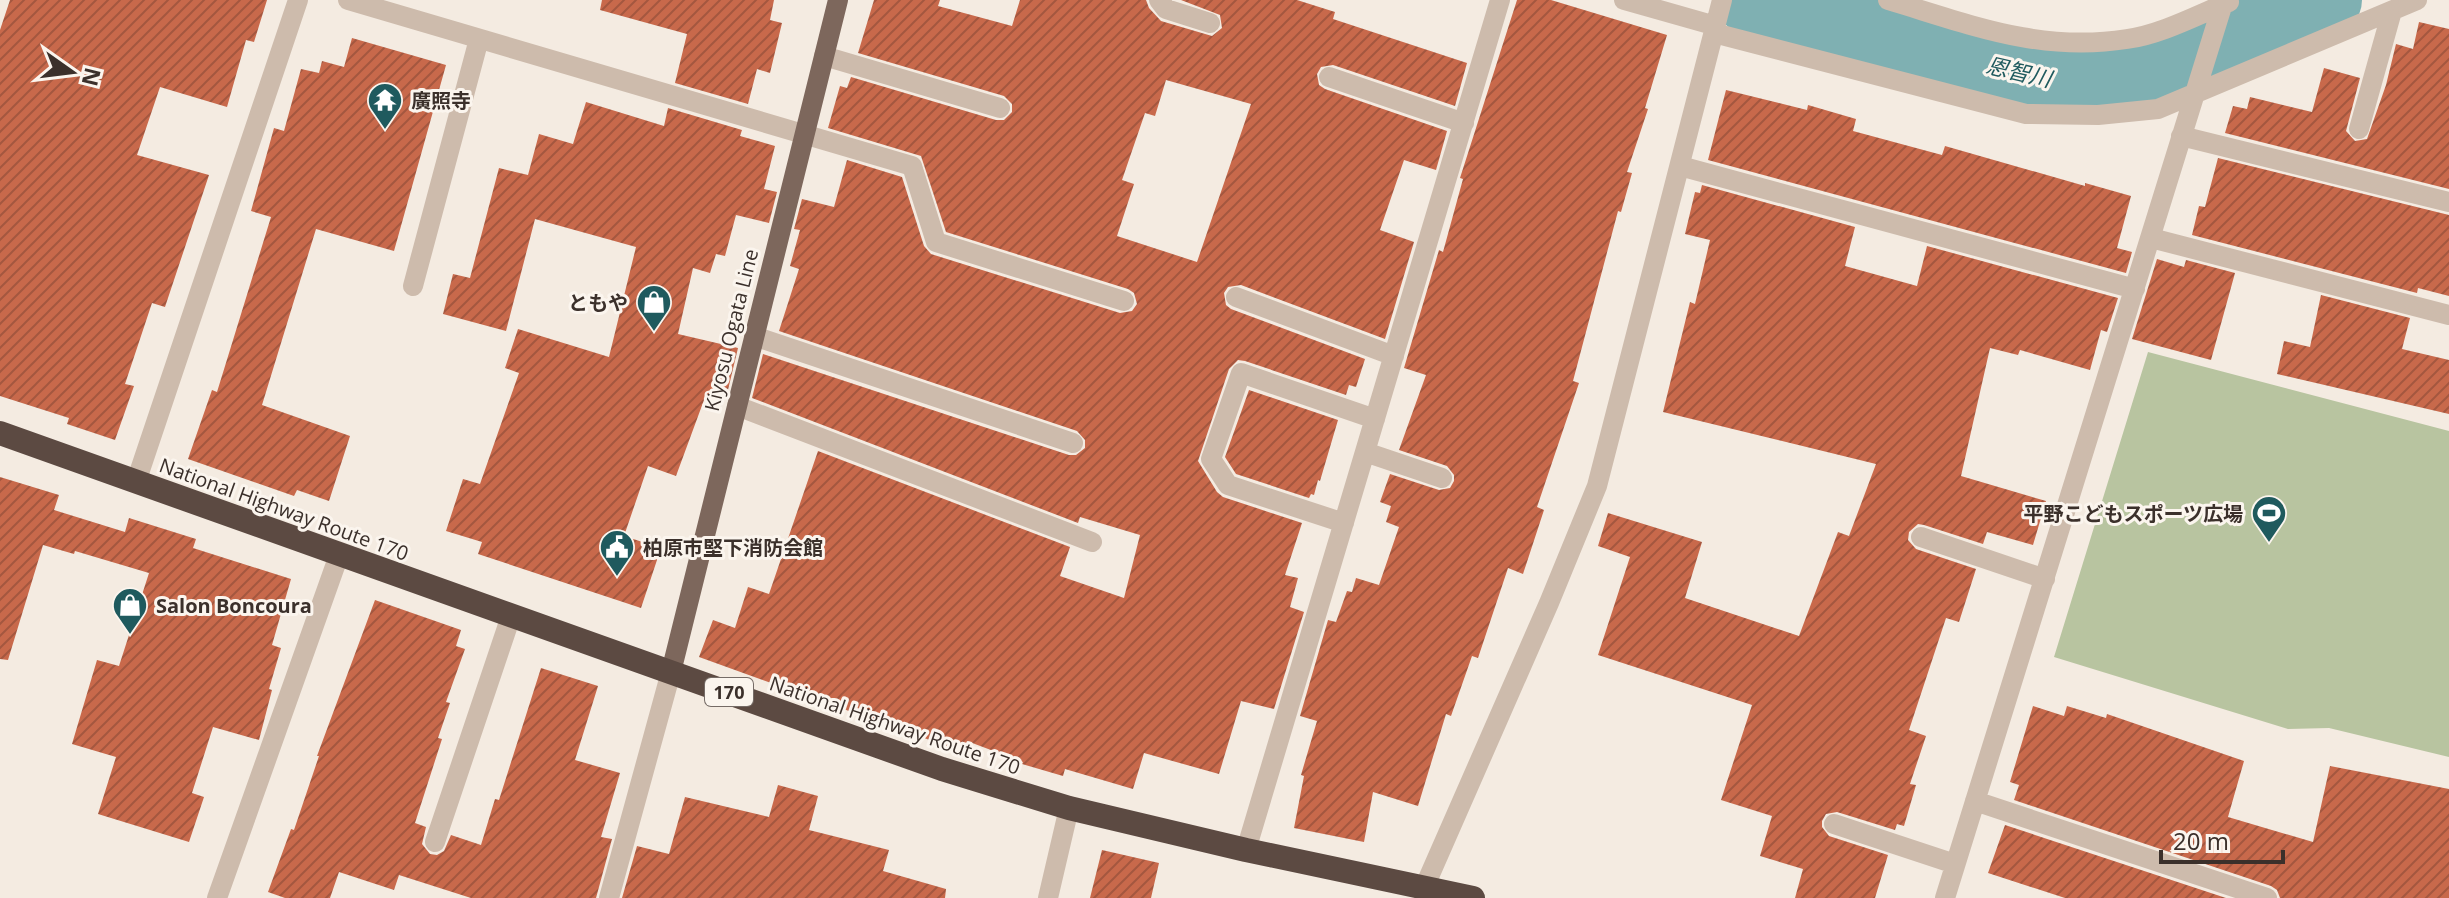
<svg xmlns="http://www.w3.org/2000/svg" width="2449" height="898" font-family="'Open Sans','Noto Sans JP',sans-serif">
  <defs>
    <pattern id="building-hatch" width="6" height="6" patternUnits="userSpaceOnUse" patternTransform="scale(2)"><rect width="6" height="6" fill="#c8694b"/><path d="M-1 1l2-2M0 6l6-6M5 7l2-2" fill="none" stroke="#a4573f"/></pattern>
  </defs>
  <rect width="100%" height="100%" fill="#f4ebe1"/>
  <!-- grass -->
  <path fill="#b8c4a0" d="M2148,352L2449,431V757L2329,728L2288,729L2054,657Z"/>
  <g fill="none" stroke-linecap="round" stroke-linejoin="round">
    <!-- river -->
    <path stroke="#7fb0b2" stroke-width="72" d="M1752,0L2050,82L2153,73L2326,0"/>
  </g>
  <!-- building -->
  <path fill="url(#building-hatch)" fill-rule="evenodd" d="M10,0H267L254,42L246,40L227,107L160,87L137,155L209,175L165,307L152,303L125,384L134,386L115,440L67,424L69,418L0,396V30Z
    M602,0H774L770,20L782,23L770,73L757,69L748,104L675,83L687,34L600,10Z
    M874,0H940L938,6L1012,26L1020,0H1146L1149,8L1161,21L1212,36L1222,28L1220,15L1181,0H1297L1335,12L1333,19L1467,63L1455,106L1333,65L1321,67L1317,74L1319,85L1325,89L1447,131L1436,170L1404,160L1380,230L1414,242L1385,339L1241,285L1228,287L1224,293L1226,305L1231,309L1365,359L1356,387L1349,385L1346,395L1245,361L1238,360L1229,369L1198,461L1217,492L1223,497L1302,523L1285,575L1298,578L1290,607L1304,612L1274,709L1241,701L1219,774L1144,753L1133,789L1065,769L1063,776L1022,764L1023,762L967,741L963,752L699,657L713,620L735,628L748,587L769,594L818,451L1070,547L1060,576L1124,598L1140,535L1080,517L1078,523L752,398L763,354L1069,455H1076L1085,448V440L1077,431L779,331L799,269L790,266L800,230L794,229L802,199L834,207L847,160L902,177L924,246L931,254L1120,313L1132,311L1137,304L1134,293L1128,289L946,232L921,156L828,128L840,86L847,88L851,77L996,120H1004L1012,112V104L1004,96L858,53ZM1166,80L1251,104L1197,262L1117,236L1134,184L1122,180L1145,113L1155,116Z
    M1517,0H1551L1667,35L1645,108L1648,109L1627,172L1632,173L1621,212L1618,211L1573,381L1579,383L1537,507L1544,510L1523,574L1508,568L1478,658L1472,656L1451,716L1446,714L1418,806L1373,792L1364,842L1294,828L1304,776L1301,775L1317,721L1300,716L1328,620L1336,622L1347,591L1352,592L1356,578L1379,585L1399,527L1386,522L1391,506L1380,502L1390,474L1439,490L1450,488L1454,481V475L1447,466L1399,450L1426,375L1404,368L1439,250L1443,252L1463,179L1460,178Z
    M2419,22L2449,29V189L2225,133L2233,106L2247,109L2250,97L2312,112L2324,68L2360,78L2346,131L2355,141L2367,139L2386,85L2396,44L2413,49Z
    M352,38L446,65L394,251L316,229L262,405L350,436L329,501L297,490L294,496L188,459L212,390L217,392L271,217L251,211L274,128L284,131L301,69L319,73L322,61L344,67Z
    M1726,90L1807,110L1808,105L1856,119L1853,131L1942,155L1945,146L2085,186V183L2131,196L2117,248L2132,252L2126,273L1708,160Z
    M586,102L664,126L668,108L742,130L740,136L775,146L764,189L777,192L769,223L736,215L725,256L716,254L710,273L693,268L678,334L738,348L727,394L713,390L710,402L704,400L676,476L648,466L624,536L661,548L641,608L478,554L482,542L446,531L463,479L480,484L519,373L505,368L518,329L609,357L636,247L535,219L506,331L443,314L453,274L470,278L499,168L528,175L539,134L573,144Z
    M2218,158L2449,215V296L2418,288L2417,293L2192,235L2199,206L2205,207Z
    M1702,185L1855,227L1845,266L1917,286L1927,246L2118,298L2107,332L2101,330L2090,370L2020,350L2018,355L1990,348L1961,476L2046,501L2033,545L1987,532L1983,544L1924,525L1918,524L1909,532L1908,540L1916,549L1976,569L1959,622L1946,618L1909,730L1926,736L1910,784L1916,785L1904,826L1897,824L1895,830L1837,812L1826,814L1822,821V827L1829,836L1888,855L1875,898H1795L1803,869L1760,856L1772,816L1721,800L1752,705L1598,655L1630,557L1598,546L1608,513L1702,542L1685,598L1799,636L1838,532L1849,536L1876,464L1663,412L1690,302L1695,304L1710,240L1685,234L1695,192L1700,193Z
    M2157,259L2184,267L2186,260L2235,273L2211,360L2132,339Z
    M2321,295L2410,318L2402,349L2449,360V414L2277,374L2284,341L2310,347Z
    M1249,390L1338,420L1320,481L1318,480L1314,495L1311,494L1309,498L1236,474L1225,457Z
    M0,477L59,495L54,510L125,532L129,518L196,539L193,548L291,579L272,645L281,648L269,689L272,690L259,740L213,727L192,793L204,797L189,842L98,814L116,757L72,744L97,660L119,666L149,573L75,551L74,554L43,545L8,660L0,659Z
    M375,600L461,630L456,646L465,649L446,702L450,703L438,738L442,739L415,823L426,827L422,844L430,854L437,855L444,851L451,835L481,845L495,799L499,800L541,668L598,686L575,760L620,773L601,837L612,839L596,898H471L399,875L394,890L339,872L330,898H285L268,892L291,829L294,830L319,756H317Z
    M2033,706L2064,716L2067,706L2106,718L2107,714L2244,761L2228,817L2313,842L2330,766L2449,789V898H2280L2277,890L2271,886L2014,800L2019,785L2010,782Z
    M778,785L818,796L809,830L889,850L883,871L946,889L945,898H622L637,846L669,854L685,797L769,817Z
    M2005,825L2226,898H2065L1988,873Z
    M1102,850L1159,863L1151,898H1090Z"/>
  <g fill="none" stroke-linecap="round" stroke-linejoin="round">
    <!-- minor -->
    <path stroke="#cdbbac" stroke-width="20" d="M348,0L912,166L936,242L1124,301
      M1159,0L1166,9L1210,23
      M1624,0L1716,26
      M1888,0C1969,24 2040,53 2127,39C2162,34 2197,15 2229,2
      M1714,33L2026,114L2098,115L2158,109L2417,0
      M824,56L1000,108
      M1329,77L1464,123
      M2359,129L2392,11
      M2181,136L2449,202
      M1680,166L2135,289
      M2151,238L2449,315
      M413,286L479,39
      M1236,297L1394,356
      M754,336L1073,443
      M737,406L1092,542
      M1365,452L1442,478
      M136,482L298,0
      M1344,523L1228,485L1211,459L1241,373L1375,419
      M1921,537L2045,579
      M1975,801L2267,898
      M1834,824L1955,864
      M435,842L511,616
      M1246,850L1500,0
      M1424,888L1549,603L1597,486L1722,0
      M217,898L339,555
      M609,898L671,672
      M1048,898L1069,808
      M1945,898L2224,0"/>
    <!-- major -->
    <path stroke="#7d675c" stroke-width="20" d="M671,672L838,0"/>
    <!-- highway -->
    <path stroke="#5c4a42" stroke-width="24" d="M0,433L942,769L1069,808L1246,850L1473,898"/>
  </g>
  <!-- icons -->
  <defs>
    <g id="temple-pin" transform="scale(1.8)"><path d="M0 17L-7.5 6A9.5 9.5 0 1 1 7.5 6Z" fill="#1f5a5e" stroke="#fbf5ee"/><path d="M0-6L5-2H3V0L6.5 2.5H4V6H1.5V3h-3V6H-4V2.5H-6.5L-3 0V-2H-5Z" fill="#fff"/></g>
    <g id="shop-pin" transform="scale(1.8)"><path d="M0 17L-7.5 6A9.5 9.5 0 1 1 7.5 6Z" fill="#1f5a5e" stroke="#fbf5ee"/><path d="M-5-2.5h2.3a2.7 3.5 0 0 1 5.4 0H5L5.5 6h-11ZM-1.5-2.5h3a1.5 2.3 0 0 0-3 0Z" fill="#fff"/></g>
    <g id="stadium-pin" transform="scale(1.8)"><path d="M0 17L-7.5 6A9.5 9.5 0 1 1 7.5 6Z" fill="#1f5a5e" stroke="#fbf5ee"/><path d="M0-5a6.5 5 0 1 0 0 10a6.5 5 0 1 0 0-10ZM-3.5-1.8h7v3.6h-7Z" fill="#fff"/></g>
    <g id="civic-pin" transform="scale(1.8)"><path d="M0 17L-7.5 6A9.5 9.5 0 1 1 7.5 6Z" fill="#1f5a5e" stroke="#fbf5ee"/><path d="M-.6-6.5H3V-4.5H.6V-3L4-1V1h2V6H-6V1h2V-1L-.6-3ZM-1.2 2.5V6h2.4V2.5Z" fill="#fff"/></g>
  </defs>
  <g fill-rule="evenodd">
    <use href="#temple-pin" x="385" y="100"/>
    <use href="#shop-pin" x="654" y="302"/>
    <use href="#stadium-pin" x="2269" y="513"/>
    <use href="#civic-pin" x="617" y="547"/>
    <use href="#shop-pin" x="130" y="605"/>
  </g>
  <g text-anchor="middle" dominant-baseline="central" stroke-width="6" stroke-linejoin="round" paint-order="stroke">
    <!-- shield labels -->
    <rect fill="#fbf5ee" stroke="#756b66" stroke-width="2" x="705" y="678" width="48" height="28" rx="6"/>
    <g font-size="18" font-weight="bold" fill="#3b302b">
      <text x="729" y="692">170</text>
    </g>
    <!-- poi labels -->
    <g font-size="20" font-weight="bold" fill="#3b302b" stroke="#fbf5ee" text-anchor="start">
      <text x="411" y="100">廣照寺</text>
      <text x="628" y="302" text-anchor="end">ともや</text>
      <text x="2243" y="513" text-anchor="end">平野こどもスポーツ広場</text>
      <text x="643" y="547">柏原市堅下消防会館</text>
      <text x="156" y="605">Salon Boncoura</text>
    </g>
    <!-- street labels -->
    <g font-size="20" fill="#3b302b" stroke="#fbf5ee">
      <text transform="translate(731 330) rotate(-76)">Kiyosu Ogata Line</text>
      <text transform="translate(284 509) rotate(20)">National Highway Route 170</text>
      <text transform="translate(895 725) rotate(19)">National Highway Route 170</text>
    </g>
    <!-- water labels -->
    <g font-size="22" font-style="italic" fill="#1f5a5e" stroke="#fbf5ee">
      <text transform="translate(2019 71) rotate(13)">恩智川</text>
    </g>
  </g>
  <!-- north arrow -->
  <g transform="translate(72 72) rotate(104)" stroke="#fbf5ee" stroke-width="6" paint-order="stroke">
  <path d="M0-6L14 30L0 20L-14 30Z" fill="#3b302b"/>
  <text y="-12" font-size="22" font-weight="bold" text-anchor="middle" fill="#3b302b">N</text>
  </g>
  <!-- scale -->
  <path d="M2161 850v12h122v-12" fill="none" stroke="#3b302b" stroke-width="4"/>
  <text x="2173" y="850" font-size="24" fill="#3b302b" stroke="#fbf5ee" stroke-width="6" paint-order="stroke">20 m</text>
</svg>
